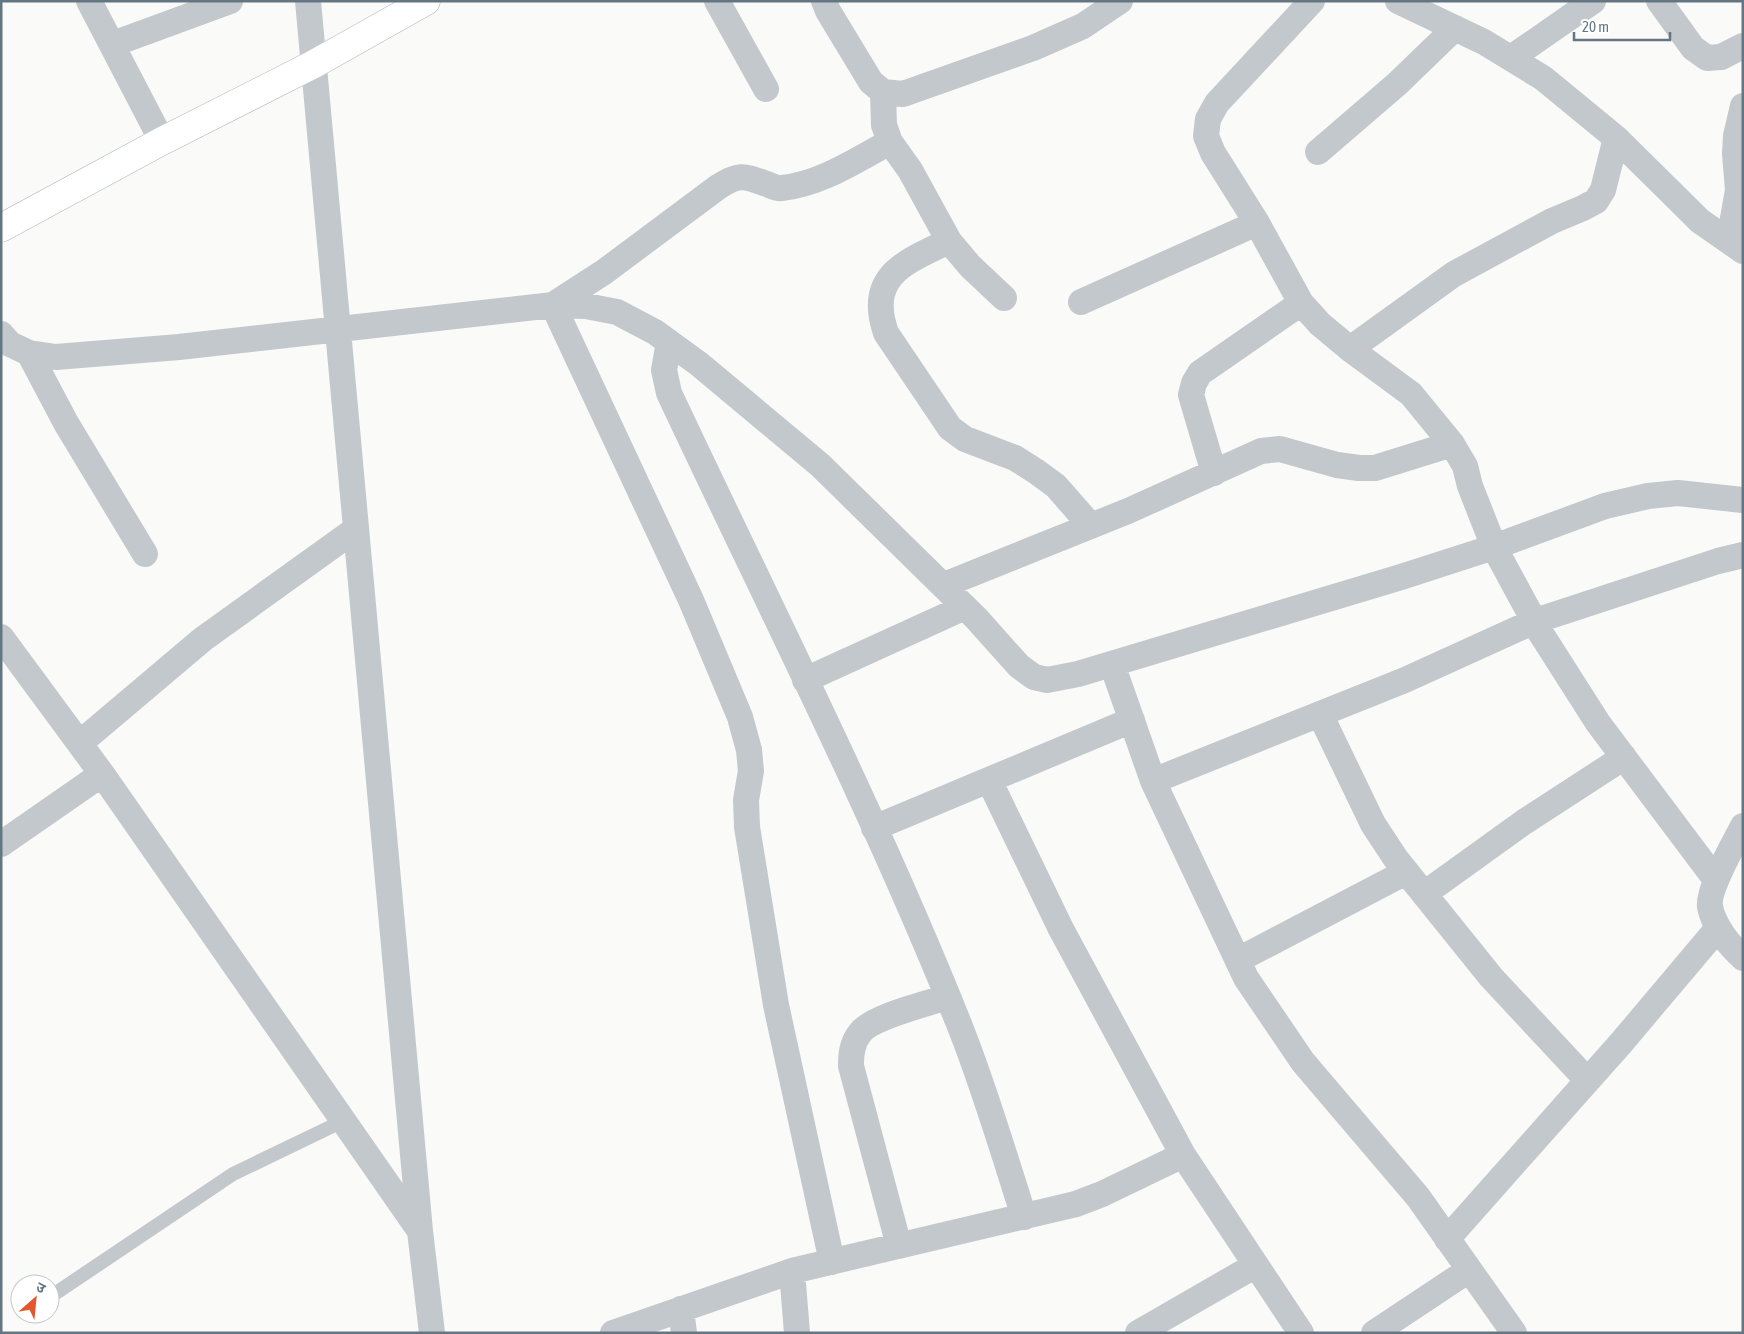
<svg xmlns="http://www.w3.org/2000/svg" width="1744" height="1334" font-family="'Asap Condensed','Noto Sans Devanagari',sans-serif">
  <rect width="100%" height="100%" fill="#fafaf8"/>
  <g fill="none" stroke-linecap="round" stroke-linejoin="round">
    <!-- secondary casing -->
    <g stroke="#b3babf" stroke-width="29">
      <path id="secondary" d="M1,228L162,141L314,64L426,1"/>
    </g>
    <!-- lane -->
    <path stroke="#c3c8cc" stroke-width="14" d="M50,1297L233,1174L343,1121"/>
    <!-- street -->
    <path stroke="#c3c8cc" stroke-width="26" d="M89,1L162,141
      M308,1L420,1231
      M717,1L766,89
      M824,1L828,11L871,82L883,92L903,94L1033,48L1083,26L1120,1
      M1312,1L1217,103L1208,119L1206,136L1213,153L1257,223L1301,303L1320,324L1350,349L1411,394L1452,444L1465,466L1470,486L1494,547L1540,632L1598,723L1716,880
      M1398,1L1484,42L1543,78L1616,138L1700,221L1743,251
      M1659,1L1693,48L1707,58L1721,57L1743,46
      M113,44L230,1
      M1511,58L1593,1
      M883,92L884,125L890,142L910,170L949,241L970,266L1004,298
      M1318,152L1397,84L1455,28
      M949,241C906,262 866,275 886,333L950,428L965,439L1015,458L1037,472L1056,486L1091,526
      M1729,241L1738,190L1735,154L1736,136L1743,106
      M1081,302L1257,223
      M1,334L10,344L29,353L56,357L179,347L553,305L586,306L617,312L655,332L699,364L820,465L976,618L1019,666L1034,677L1047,680L1078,674L1401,577L1494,547L1605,506L1648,496L1678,493L1743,500
      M669,342L664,370L669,393C768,604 875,813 961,1029C985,1090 1004,1154 1024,1217
      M1350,349L1454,274L1552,221L1583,208L1596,201L1603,190L1616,138
      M29,353L66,423L145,554
      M1214,473L1191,395L1194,383L1200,373L1301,303
      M944,585L1128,511L1261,451L1280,449L1337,465L1359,468H1375L1452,444
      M1,637L102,774L420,1231L432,1333
      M1112,664L1153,781L1246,978L1303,1062L1418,1197L1514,1333
      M805,680L965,607
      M1320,714L1373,824L1396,859L1491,977L1587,1080
      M80,743L203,639L356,529
      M989,780L1061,929L1183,1155L1301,1333
      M1153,781L1405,680L1535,621L1718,561L1743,555
      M1743,826C1735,842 1707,890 1710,907C1714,926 1729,945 1743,958
      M874,828L1132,720
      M1,844L102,774
      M1424,894L1524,822L1624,757
      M1238,960L1406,872
      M1447,1239L1621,1043L1718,928
      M899,1246L851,1066C851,1054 852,1043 860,1033C871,1017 927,1004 947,997
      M832,1262L776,1005L747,827L746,800L751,771L749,750L740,717L691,600L553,305L604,272L718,187C740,173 744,176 767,184C772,186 777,189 782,188C821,184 856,160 890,142
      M792,1271L797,1333
      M681,1309L684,1333
      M613,1333L792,1271L1076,1204L1102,1194L1183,1155
      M1138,1333L1256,1265
      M1374,1333L1469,1270"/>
    <!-- secondary -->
    <use href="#secondary" stroke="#fff" stroke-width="28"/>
  </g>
  <!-- border -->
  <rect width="1744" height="1334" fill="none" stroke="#657683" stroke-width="5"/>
  <!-- north arrow -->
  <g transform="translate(35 1299) rotate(27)"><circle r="24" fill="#ffffff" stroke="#c1c8cd"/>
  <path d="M0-4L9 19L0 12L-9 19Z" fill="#e4572e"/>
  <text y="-8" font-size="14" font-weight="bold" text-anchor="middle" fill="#657683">उ</text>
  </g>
  <!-- scale -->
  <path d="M1574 32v8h96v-8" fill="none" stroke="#657683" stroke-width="2.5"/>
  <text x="1582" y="32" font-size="15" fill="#657683" stroke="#ffffff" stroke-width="4" paint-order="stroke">20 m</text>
</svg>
